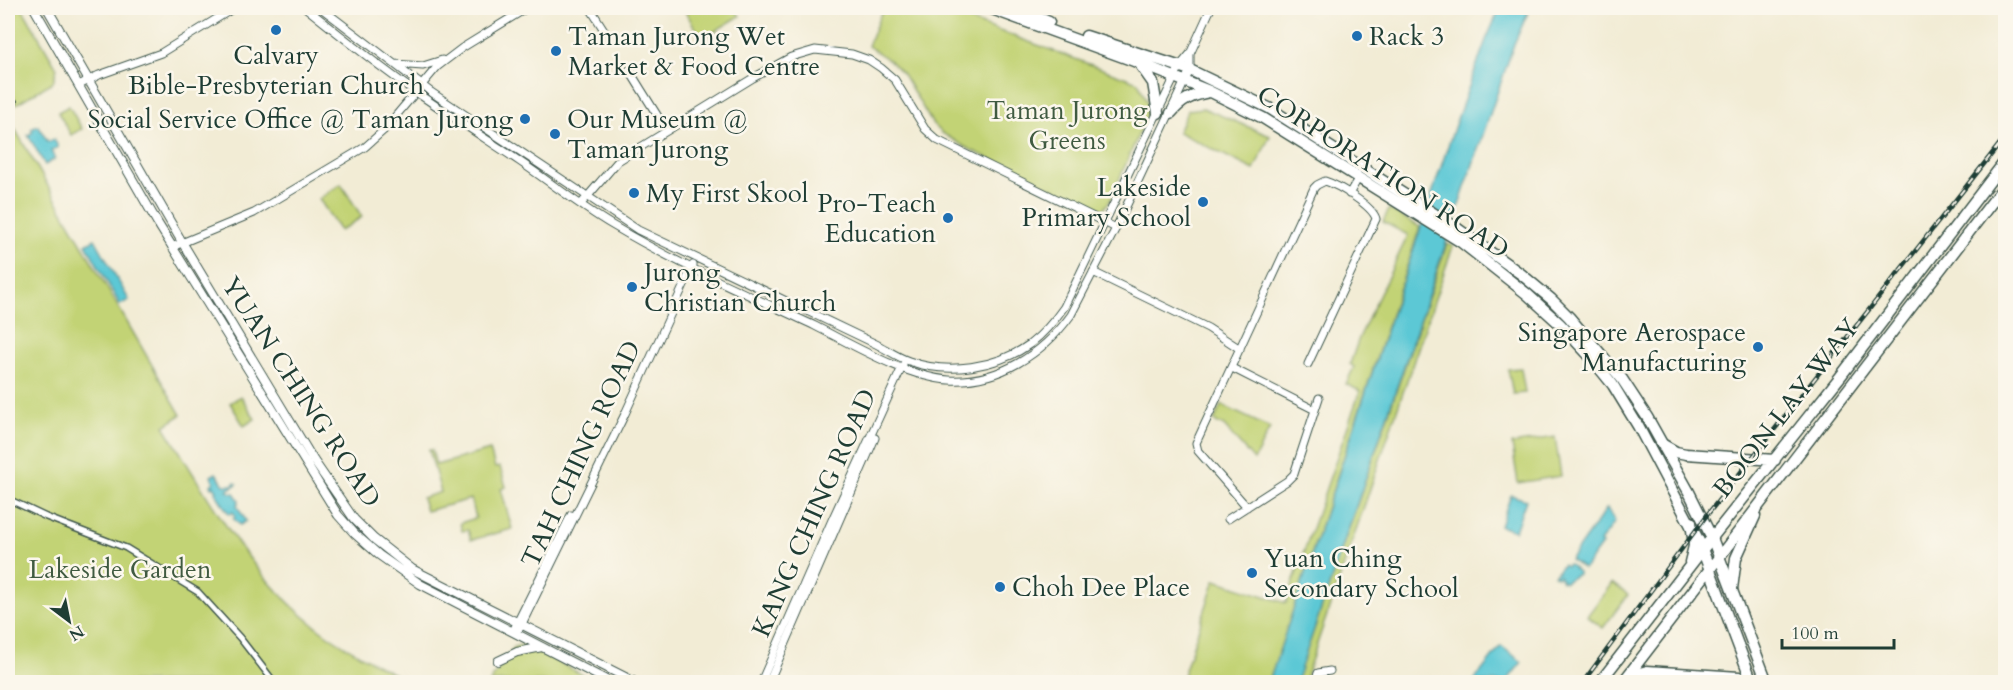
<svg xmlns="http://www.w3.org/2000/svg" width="2013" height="690" font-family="Cardo,serif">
  <rect width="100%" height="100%" fill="#fbf7ec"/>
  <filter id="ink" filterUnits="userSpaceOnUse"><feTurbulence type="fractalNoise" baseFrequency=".0167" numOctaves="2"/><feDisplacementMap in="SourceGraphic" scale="12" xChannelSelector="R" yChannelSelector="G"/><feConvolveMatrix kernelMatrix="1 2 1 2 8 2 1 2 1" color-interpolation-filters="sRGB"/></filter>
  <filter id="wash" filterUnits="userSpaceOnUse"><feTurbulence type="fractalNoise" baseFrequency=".008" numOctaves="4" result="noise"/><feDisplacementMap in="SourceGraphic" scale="24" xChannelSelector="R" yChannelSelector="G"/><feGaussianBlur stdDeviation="1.35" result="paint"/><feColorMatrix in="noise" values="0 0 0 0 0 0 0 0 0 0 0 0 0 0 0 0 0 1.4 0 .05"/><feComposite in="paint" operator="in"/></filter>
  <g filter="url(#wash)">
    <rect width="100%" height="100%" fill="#f2ecd5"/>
    <!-- green -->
    <path fill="#c2d375" stroke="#708854" stroke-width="1.5" d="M8,8H22L57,68L53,82L8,109Z
      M683,8H734L740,16L702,39Z
      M883,8H937L1138,82L1150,108L1110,201L1103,209L1093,208L965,147L942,133L932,123L903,74L889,60L868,46Z
      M69,106L82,129L71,135L58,112Z
      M1203,108L1270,136L1254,170L1178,132L1188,110Z
      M8,117L181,415L164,426C210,500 250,578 322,631C347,650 381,666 408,682H8Z
      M341,184L362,217L340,231L319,199Z
      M1389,209L1420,227L1269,682H1181L1215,580L1286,603L1360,391L1346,384L1354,367L1350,364L1359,338L1408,235L1383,222Z
      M1447,244L1453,246L1304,682H1296Z
      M1521,368L1525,393L1513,394L1508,369Z
      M241,396L255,419L244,426L230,403Z
      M1221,405L1270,428L1254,460L1224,426L1214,421Z
      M1555,437L1561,476L1518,483L1512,444Z
      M429,450H432L436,465L490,450L495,468L500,467L506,487L501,489L512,529L471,540L468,530L462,531L460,523L476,518L471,499L426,511L422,498L441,492Z
      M1612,583L1628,595L1603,628L1587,616Z
      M524,644L596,682H490L514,647Z"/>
    <!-- water -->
    <path fill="#5cc8d5" stroke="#3e8284" stroke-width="1.5" d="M1500,8H1530L1514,44L1296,682H1269L1456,122L1486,40Z
      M38,126L48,142L54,139L58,147L51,151L55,159L45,165L28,135L33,132L31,129Z
      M95,239L129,300L120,305L86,244Z
      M216,473L224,485H232L235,482L237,484L227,490L231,493H234L239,500L237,506L246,521L240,525L233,518L235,516L233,512L229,514L215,492L217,491L214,486L212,487L211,485L214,482L211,476Z
      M1511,495L1526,500L1515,531L1500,526Z
      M1607,508L1615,522L1600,542L1602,544L1584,569L1570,560Z
      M1563,564L1566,566L1568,564L1578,572V574L1565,582L1562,581L1559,575L1557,577L1554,575Z
      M1501,646L1522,662L1506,682H1473Z"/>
  </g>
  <g filter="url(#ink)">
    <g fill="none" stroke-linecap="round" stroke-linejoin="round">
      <!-- pedestrian casing -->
      <g stroke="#3f574c" stroke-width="8">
        <path id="pedestrian" d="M8,115L14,102
          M8,499L46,517L126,548L198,592L240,638L274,682"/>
      </g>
      <!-- minor casing -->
      <g stroke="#3f574c" stroke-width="9">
        <path id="minor" d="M306,8C340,35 374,63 410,88C446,113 483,137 519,161C550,182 580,206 612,225C677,264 747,294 815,326C853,345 906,377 949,380C998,383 1043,354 1071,315L1116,228L1190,70V54
          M321,8L431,92L638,230L876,344C886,349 897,357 909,361C947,375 997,368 1030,344C1043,334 1055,320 1064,307L1180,66L1190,54L1211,8
          M590,8L604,30
          M395,64L423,66L442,60
          M629,70L667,131
          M79,85L99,75L161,53L234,8
          M1349,194L1359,177
          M581,204L618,161L753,78L791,57L815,50L852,54L869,60L881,68L895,80L925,129L937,140L1116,228
          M172,247L254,213L365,147L383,131L437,67L462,48L527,8
          M1093,272L1208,328L1240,349
          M1232,368L1315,410
          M1247,507L1198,451L1196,443L1314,188L1317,185L1325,181C1338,185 1373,206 1376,219L1308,364
          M1228,519L1287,481L1294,474L1319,398
          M520,628L624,416L693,265
          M513,631L571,515
          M761,682L832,520L903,365
          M769,682L875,438
          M1315,682L1318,673L1330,671"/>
      </g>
      <!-- tertiary casing -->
      <g stroke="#3f574c" stroke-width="10">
        <path id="tertiary" d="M34,8L157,222L338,515L355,534L379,555L420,584L610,682
          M47,8L182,242L314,461L354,519L374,539L412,569L635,682
          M498,661L517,652L542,647"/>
      </g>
      <!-- secondary casing -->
      <g stroke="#3f574c" stroke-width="13">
        <path id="secondary" d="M989,8L1134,61L1209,91L1263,118L1461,242L1527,294L1560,324L1587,353L1613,385L1638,426L1699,541L1752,682
          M1013,8L1049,22
          M1086,36L1190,70L1269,108L1458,229L1521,274L1551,299L1569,317L1622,379L1647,417L1689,492L1712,538L1767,682
          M1141,66L1153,83L1158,113
          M1171,113C1182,100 1192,95 1209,92"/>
      </g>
      <!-- primary casing -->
      <g stroke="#3f574c" stroke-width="13">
        <path id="primary" d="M1662,444L1676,452L1686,454L1775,460
          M1690,562L1694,546L1691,522
          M1732,589L1736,558L1755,516
          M1630,676L1647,671L1739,677L1750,682
          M1600,682L1703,549L1840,377L2006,160
          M1623,682L2006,184"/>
      </g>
      <!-- pedestrian -->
      <use href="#pedestrian" stroke="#fff" stroke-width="5"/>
      <!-- minor -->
      <use href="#minor" stroke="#fff" stroke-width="7"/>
      <!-- tertiary -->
      <use href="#tertiary" stroke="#fff" stroke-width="8"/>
      <!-- secondary -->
      <use href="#secondary" stroke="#fff" stroke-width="10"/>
      <!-- primary -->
      <use href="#primary" stroke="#fff" stroke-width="10"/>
      <!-- rail casing -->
      <g stroke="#1f3d34" stroke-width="4.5">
        <path id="rail" d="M1583,682L1707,515L2006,136"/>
      </g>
      <!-- rail -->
      <use href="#rail" stroke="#fbf7ec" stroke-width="2" stroke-dasharray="7" stroke-linecap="butt"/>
    </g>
  </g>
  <!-- markers -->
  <g fill="#1f6fb2" stroke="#fbf7ec" stroke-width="2">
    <circle cx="276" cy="30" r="6"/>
    <circle cx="1357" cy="36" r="6"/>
    <circle cx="556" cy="51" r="6"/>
    <circle cx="525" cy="119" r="6"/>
    <circle cx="555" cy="134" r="6"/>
    <circle cx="634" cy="193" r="6"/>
    <circle cx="1203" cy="202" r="6"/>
    <circle cx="948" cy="218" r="6"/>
    <circle cx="632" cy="287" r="6"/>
    <circle cx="1758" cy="347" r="6"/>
    <circle cx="1252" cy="573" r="6"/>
    <circle cx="1000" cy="587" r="6"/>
  </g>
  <g text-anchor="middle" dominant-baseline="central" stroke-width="5" stroke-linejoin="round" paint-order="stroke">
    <!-- poi labels -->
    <g font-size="26" fill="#1f3d34" stroke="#fbf7ec" text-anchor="start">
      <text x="568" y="36">Taman Jurong Wet<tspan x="568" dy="30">Market &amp; Food Centre</tspan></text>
      <text x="1369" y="36">Rack 3</text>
      <text x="276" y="55" text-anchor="middle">Calvary<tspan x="276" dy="30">Bible-Presbyterian Church</tspan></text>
      <text x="513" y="119" text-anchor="end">Social Service Office @ Taman Jurong</text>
      <text x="567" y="119">Our Museum @<tspan x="567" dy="30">Taman Jurong</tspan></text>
      <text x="1191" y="187" text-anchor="end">Lakeside<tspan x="1191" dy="30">Primary School</tspan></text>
      <text x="646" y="193">My First Skool</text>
      <text x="936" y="203" text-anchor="end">Pro-Teach<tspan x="936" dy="30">Education</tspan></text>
      <text x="644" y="272">Jurong<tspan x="644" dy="30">Christian Church</tspan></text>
      <text x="1746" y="332" text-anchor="end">Singapore Aerospace<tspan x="1746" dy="30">Manufacturing</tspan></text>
      <text x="1264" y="558">Yuan Ching<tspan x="1264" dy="30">Secondary School</tspan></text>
      <text x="1012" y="587">Choh Dee Place</text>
    </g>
    <!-- park labels -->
    <g font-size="26" fill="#405b41" stroke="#fbf7ec">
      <text x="1067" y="110">Taman Jurong<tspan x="1067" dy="30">Greens</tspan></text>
      <text x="120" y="569">Lakeside Garden</text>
    </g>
    <!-- street labels -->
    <g font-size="26" fill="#1f3d34" stroke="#fbf7ec">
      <text transform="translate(1383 172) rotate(33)">CORPORATION ROAD</text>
      <text transform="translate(301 392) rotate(57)">YUAN CHING ROAD</text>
      <text transform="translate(1786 408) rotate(-52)">BOON LAY WAY</text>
      <text transform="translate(581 454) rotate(-65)">TAH CHING ROAD</text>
      <text transform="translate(814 513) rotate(-66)">KANG CHING ROAD</text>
    </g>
  </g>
  <!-- margin -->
  <rect width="2013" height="690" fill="none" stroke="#fbf7ec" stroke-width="30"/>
  <!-- north arrow -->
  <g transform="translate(69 621) rotate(148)" stroke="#fbf7ec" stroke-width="4.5" paint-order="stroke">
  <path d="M0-4.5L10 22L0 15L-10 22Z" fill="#1f3d34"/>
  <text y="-9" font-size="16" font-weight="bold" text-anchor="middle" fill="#1f3d34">N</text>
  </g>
  <!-- scale -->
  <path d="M1782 639v9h112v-9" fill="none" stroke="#1f3d34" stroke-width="3"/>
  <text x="1791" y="639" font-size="18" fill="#1f3d34" stroke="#fbf7ec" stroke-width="4.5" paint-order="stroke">100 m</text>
</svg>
